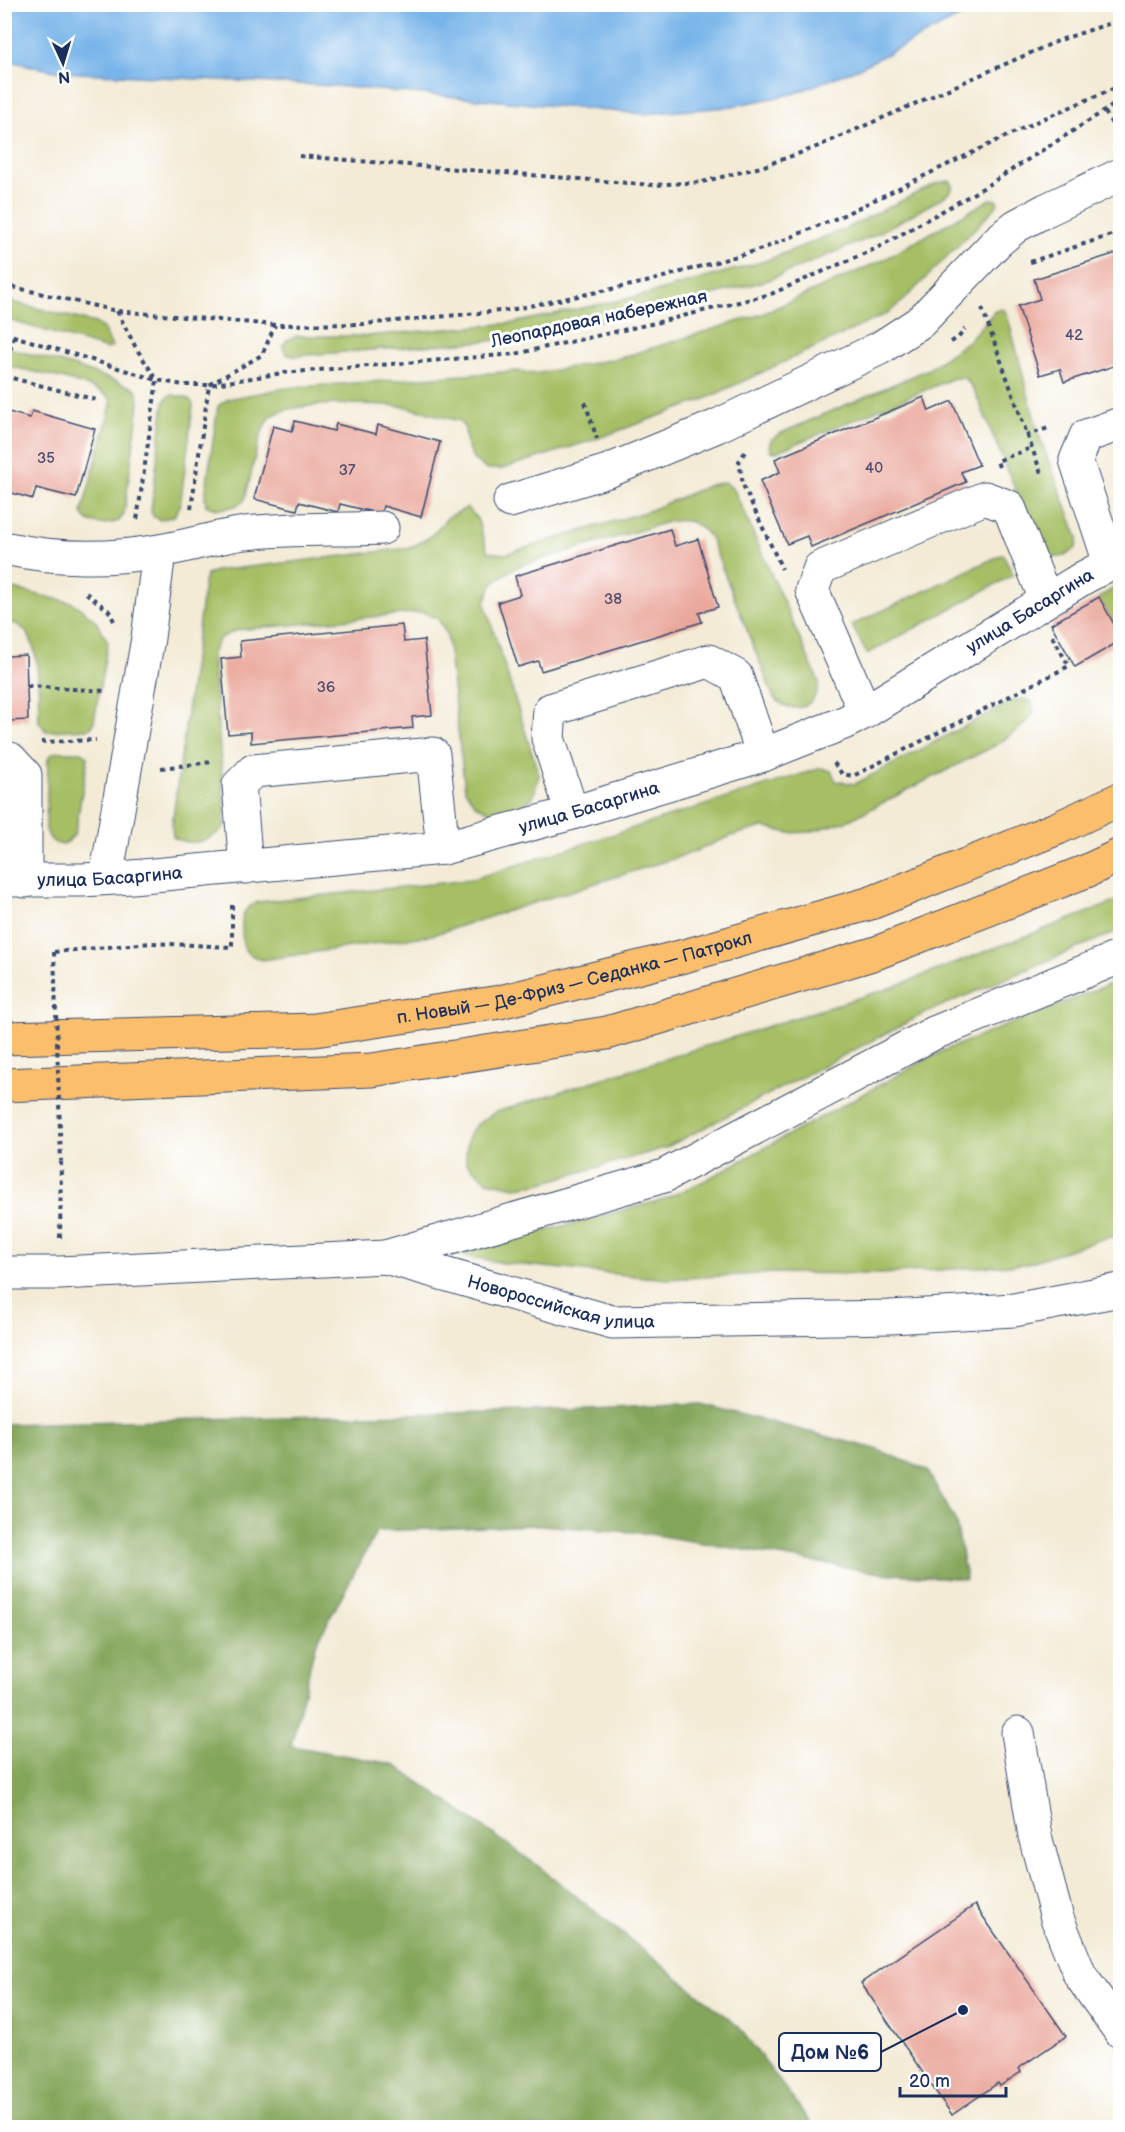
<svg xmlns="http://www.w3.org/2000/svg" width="1125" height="2132" font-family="'Balsamiq Sans',sans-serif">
  <rect width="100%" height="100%" fill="#fff"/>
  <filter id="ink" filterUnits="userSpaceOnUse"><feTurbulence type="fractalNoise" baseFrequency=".0167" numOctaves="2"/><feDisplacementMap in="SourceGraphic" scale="12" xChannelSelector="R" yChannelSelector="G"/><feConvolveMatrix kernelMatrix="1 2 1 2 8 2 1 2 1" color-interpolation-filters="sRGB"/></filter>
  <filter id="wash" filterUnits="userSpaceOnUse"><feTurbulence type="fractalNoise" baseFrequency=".008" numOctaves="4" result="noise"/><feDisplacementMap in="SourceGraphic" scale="24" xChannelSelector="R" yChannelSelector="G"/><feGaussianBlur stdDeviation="1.35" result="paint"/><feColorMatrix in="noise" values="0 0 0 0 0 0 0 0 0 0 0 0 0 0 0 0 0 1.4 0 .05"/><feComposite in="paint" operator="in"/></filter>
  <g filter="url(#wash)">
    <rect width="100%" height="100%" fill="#f3ebd6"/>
    <!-- green -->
    <path fill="#a6bf65" stroke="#607762" stroke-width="1.5" d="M950,181L953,185L951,191L942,198L871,237L766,281L651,310L512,339L294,356L286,354L283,346L287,340L297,336H367L513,323L648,294L765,261L847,228L937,183Z
      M991,199L996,200L998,203L995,208L903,301L886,314L703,400L593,440L502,469H486L473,459L467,445L465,429L460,421C442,417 424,411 406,407C381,403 286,400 270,418C256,433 252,480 244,501C234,509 216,511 206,505L205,497L218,406L228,399L286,388L518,371L534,374L620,358L762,314L885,259Z
      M4,300L95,323L103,328L112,347L107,349L5,319Z
      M1003,309L1007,314L1039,436L1078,538L1076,548C1062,560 1057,559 1041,551L974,390L965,378H954L776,452L771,451L769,446L771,440L779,434L929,369L968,341L995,311Z
      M5,347L76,367L135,388L138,394L139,404L124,514L119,521C106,525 86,527 82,512L111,405V399C92,381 31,372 5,365Z
      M173,395C181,397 191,396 193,406L180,506L174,516L160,520L153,516L151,511L164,402L168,396Z
      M725,482L734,490L819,682C816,708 793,716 774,698L710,537C697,522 691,519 671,521L519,566C498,577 490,581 485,604L539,775L533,797L520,809L494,814L476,805L465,790L447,635L438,619L423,612L237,630L220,638L212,653L225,810L224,828C208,842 192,847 173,837L172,825L204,584L206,575L215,571L410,548L430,537L448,517L467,508L477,518L488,552L505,554L648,511L710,485Z
      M1003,554L1013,575L867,654L852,625Z
      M5,587L73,603L95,620L108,642L94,721L92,727L88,729L46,731L39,722C37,694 46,622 5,622Z
      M1116,587L1120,595V635L1099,597Z
      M1025,699L1032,702L1034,712C1024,727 1011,735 996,745L847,821L809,832L789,833L763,827L731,836L691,853L432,935L262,960C256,957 249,955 245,950C242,945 241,920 243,915C245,908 252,905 258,902L470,880L821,768L831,771L836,781L855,784L1012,701Z
      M57,752H82L88,757L75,833C65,850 51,847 46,829L48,759L51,754Z
      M1120,900V930L927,1012L665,1148L538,1184L515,1187L487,1181L466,1163C466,1133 469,1127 496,1112L893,987Z
      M1120,980V1235L1102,1239L1025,1264L881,1274L775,1273L667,1279L503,1263L456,1254L662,1200L704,1181L940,1052Z"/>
    <!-- forest -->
    <path fill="#84a65a" stroke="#506a5c" stroke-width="1.5" d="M700,1404L876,1449L927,1470L956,1522L966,1579L880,1573L643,1533L540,1525L377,1531L315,1646L291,1746L393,1764L537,1865L738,2026L814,2127H5V1424L567,1410Z"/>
    <!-- water -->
    <path fill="#77b4e9" stroke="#4972a4" stroke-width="1.5" d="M5,4H984V5L859,68L793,94L727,107L644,114L335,86L59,72L5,60Z"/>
    <g id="blocks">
      <!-- building -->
      <path fill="#eaa79b" d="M1120,252V364L1064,382L1060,369L1040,375L1018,306L1040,299L1034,279Z
        M924,397L929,411L952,401L979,465L961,472L966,482L811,547L807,536L787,544L760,481L780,472L775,459Z
        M5,411L30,418L32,411L95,429L76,498L36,488L33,499L5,491Z
        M295,421L334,431L336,424L376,434L378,425L440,442L421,517L383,506L381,514L340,504L338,512L299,502L297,510L254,499L273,426L292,431Z
        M670,529L675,546L698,539L718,607L699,613L702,622L541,671L538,661L518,667L498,602L520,595L515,576Z
        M1099,597L1120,635V641L1075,667L1051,624Z
        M402,625L404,642L424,640L432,715L412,717L413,728L251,743V732L228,734L221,659L241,657L240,641Z
        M4,632H8V656L26,655L28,720L8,721V733H4Z
        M975,1905L1066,2036L1019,2068L1021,2072L1000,2086L998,2083L952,2115L861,1983Z"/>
    </g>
  </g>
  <g filter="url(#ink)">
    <use href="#blocks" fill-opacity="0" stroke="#3b4b70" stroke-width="1.5"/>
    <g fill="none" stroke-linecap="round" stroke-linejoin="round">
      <!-- minor casing -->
      <g stroke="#3b4b70" stroke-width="35">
        <g id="minor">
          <path d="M510,501L608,471L717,426L880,348L920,322L998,241L1016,226L1046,210L1120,175"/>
          <path d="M4,548C54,559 109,560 159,551C188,546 216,537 245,533C290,528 337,530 382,528"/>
          <path d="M1110,563L1076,460L1086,436L1120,424"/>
          <path d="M865,712L812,590L820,568L985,498L1009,507L1046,600"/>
          <path d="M4,759H10L25,775V881"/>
          <path d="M572,813L548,738L550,710L709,661L736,676L763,755"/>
          <path d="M246,867L239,785L253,771L433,754L443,848"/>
          <path d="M106,878L148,638L159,552"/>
          <path id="s1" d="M4,880H82L132,877L443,848L572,813L763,755L846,722L865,712L1083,578L1120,558"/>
          <path d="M385,1257L664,1176L934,1033L1120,957"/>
          <path id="s2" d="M4,1273H60L385,1257L612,1322L890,1317L1014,1310L1120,1290"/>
          <path d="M1018,1733L1035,1836L1057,1918L1080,1975L1120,2031"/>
        </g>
      </g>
      <!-- highway casing -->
      <g stroke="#3b4b70" stroke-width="35">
        <g id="highway">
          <path id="s3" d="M4,1038L315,1030L500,1002L688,955L871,903L1058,828L1120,799"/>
          <path d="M4,1085L372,1070L607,1033L876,953L1089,870L1120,855"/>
        </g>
      </g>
      <!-- path -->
      <path stroke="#3b4b70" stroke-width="4" stroke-dasharray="4.5 4.5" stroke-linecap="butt" d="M1105,112L1120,138
        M299,156L652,185L702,182L761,167L814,148L1060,40L1120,20
        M1030,262L1120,232
        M4,285L117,311L275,325L364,324L510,310L646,282L762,249L837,218L1040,120L1120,86
        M982,308L1041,473
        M117,311L136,348L157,380L137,520
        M4,333L157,380L183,385H209L282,373L515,354L655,323L771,294L877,248L983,188L1120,101
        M951,342L958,338L965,329
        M4,376L97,400
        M4,376L14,335
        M585,402L597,439
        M1026,436L1051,427
        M745,452L739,461L743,485L782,569
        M999,467L997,461L1031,448
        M191,509L209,385L262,355L275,325
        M86,593L109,611L114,621
        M27,686L105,691
        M41,742L96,740
        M834,763L842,774L853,776L1069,666L1052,636
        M161,768L213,762
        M54,952L151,943L232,947V902
        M60,1238L61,1161"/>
      <!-- minor -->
      <use href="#minor" stroke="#fff" stroke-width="33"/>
      <!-- highway -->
      <use href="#highway" stroke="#fabe6d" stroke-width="33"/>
      <!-- path-bridge -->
      <path stroke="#3b4b70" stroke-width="4" stroke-dasharray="4.5 4.5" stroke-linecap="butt" d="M54,952L61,1161"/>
    </g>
  </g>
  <g text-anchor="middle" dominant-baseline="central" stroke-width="6" stroke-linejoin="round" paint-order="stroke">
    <!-- number labels -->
    <g font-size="15" fill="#4f4d6d">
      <text x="1074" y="335">42</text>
      <text x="46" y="458">35</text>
      <text x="874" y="468">40</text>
      <text x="347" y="470">37</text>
      <text x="613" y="599">38</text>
      <text x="326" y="687">36</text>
    </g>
    <!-- street labels -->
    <g font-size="18" fill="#1b2f5e" stroke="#fff">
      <text transform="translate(599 319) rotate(-12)">Леопардовая набережная</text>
      <text stroke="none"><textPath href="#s1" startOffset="1078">улица Басаргина</textPath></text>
      <text stroke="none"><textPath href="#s1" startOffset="592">улица Басаргина</textPath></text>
      <text stroke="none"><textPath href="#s1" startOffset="106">улица Басаргина</textPath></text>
      <text stroke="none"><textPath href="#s3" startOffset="576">п. Новый — Де-Фриз — Седанка — Патрокл</textPath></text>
      <text stroke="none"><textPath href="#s2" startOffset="564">Новороссийская улица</textPath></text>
    </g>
  </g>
  <!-- callouts -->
  <path fill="none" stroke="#1b2f5e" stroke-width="2" d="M963 2010L881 2052"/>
  <circle fill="#1b2f5e" stroke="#fff" stroke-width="2" cx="963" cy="2010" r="6"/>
  <rect fill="#fff" stroke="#1b2f5e" stroke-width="2" x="779" y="2033" width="102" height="38" rx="6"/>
  <g font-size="20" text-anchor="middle" font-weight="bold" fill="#1b2f5e">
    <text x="830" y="2059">Дом №6</text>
  </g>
  <!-- margin -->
  <rect width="1125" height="2132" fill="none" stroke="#fff" stroke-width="24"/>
  <!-- north arrow -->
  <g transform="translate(63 63) rotate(176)" stroke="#ffffff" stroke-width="4.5" paint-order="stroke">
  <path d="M0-4.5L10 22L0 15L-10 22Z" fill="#1b2f5e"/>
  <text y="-9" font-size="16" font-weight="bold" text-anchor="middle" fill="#1b2f5e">N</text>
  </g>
  <!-- scale -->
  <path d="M900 2087v9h106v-9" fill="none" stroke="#1b2f5e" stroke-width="3"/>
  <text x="909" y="2087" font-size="18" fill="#1b2f5e" stroke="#ffffff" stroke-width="4.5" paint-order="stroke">20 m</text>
</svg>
